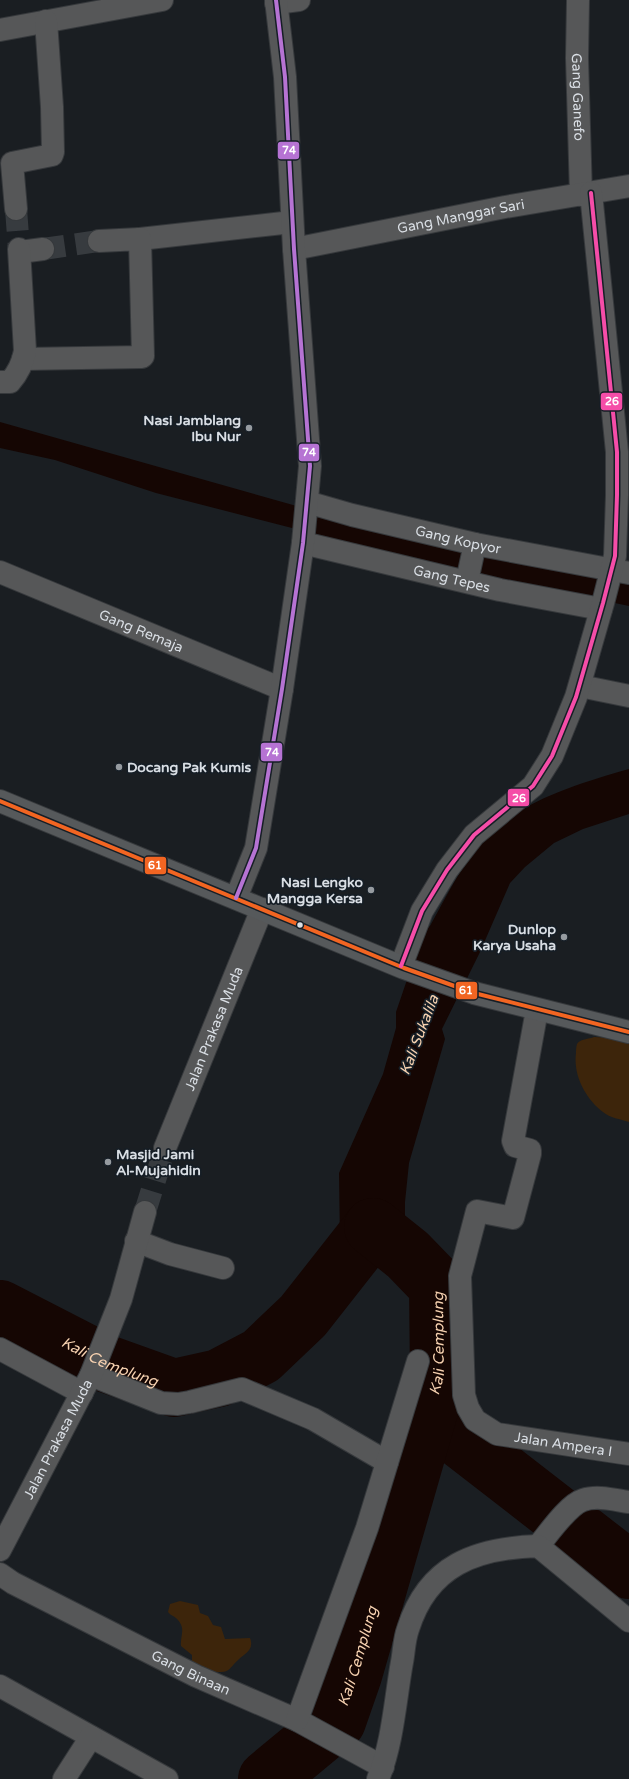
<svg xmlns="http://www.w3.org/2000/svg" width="629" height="1779" font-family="'Varela Round',sans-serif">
  <rect width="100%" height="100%" fill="#1a1e22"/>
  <!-- green -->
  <path fill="#3d250b" d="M594,1037L629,1039V1122C620,1119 610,1118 603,1112C586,1099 573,1076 576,1053C576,1051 576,1047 577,1044C580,1039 589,1039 594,1037Z
    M180,1601L198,1605L200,1613L208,1616L213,1625L221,1627L225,1639L250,1638C255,1651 243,1654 236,1662C231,1667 229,1672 221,1672C211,1673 201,1667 192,1663V1655L181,1646C180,1636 186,1629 178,1620C175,1616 171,1616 168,1612L170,1604Z"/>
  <!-- water -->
  <path fill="#150603" d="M0,422L392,533L391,536L447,545L629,583V606L448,568L156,493L55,460L0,448Z
    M629,769V814L583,829L554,843L525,867L510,883L480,952L442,1029L445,1039L409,1163L405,1202V1234L374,1259L340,1244L339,1173L383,1074L396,1028V1012L423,933L430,926C446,897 461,866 483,841C518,801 580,783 629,769Z"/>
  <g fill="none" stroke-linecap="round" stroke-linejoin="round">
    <!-- river -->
    <g stroke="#150603" stroke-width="58">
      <path id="s1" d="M0,1309L107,1364L174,1388L219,1378L261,1356L303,1316L373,1227"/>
      <path d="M428,1414L629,1570"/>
      <path id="s2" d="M267,1779L337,1721L353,1675L439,1376L438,1286L408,1255L373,1227"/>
    </g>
    <!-- minor-tunnel -->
    <path stroke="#373b3f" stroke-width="22" stroke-dasharray="22 11" stroke-linecap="butt" d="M16,209L19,249
      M43,249L99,241
      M145,1212L165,1148"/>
    <!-- minor casing -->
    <g stroke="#36393c" stroke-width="24">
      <g id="minor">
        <path id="s3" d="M578,0L577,58L581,195"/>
        <path d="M276,3L299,0"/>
        <path d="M0,30L162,0"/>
        <path d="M16,209L12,163L52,155L53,152L52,107L46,21"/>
        <path d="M140,239L292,222"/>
        <path id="s4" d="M294,249L505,207L629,186"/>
        <path d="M20,252L43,249"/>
        <path d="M23,359L142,357L143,356L140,239L99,241"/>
        <path d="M0,382H10C17,374 23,362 25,351L19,249"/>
        <path id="s5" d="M307,502L352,515L475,544L629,573"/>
        <path id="s6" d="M303,543L500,590L601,609"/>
        <path id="s7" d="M0,572L282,689"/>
        <path d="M467,581L475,544"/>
        <path d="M580,686L629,696"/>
        <path d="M236,898L256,848L282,689L303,543L310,466L294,249L285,77L276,0"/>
        <path d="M401,966L422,911L447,870L474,835L533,786L552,756L576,697L603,603L615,556L617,495V452L591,193"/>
        <path id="s8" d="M537,1010L513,1141L515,1146L530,1150V1154L513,1218L477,1211L460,1276L464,1395L468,1408L475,1420L497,1434L629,1454"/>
        <path id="s9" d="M165,1148L262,909"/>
        <path d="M136,1241L170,1254L223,1268"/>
        <path d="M0,1349L82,1393"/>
        <path d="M91,1375L161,1403L178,1404L190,1402L242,1389L313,1419L387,1462"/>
        <path d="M538,1546C549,1533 568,1505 583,1500C597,1495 615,1500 629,1502"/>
        <path id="s10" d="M0,1550L91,1375L121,1299L145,1212"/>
        <path id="s11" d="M0,1574L13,1583L196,1676L297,1720L383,1767"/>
        <path d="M0,1686L167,1779"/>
        <path d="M297,1720L367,1528L418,1361"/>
        <path d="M64,1779L91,1737"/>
        <path d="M378,1779C393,1742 395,1701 402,1662C404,1652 404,1640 408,1629C428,1565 476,1548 538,1546L629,1621"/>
      </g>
    </g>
    <!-- major casing -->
    <g stroke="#36393c" stroke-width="24">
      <path id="major" d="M0,801L404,968L474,993L629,1032"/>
    </g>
    <!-- minor -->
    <use href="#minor" stroke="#565758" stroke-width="22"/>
    <!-- major -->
    <use href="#major" stroke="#56595b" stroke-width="22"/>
    <!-- bus-1 casing -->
    <g stroke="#161e26" stroke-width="7">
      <path id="bus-1" d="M0,801L404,968L474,993L629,1032"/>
    </g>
    <!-- bus-2 casing -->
    <g stroke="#161e26" stroke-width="7">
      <path id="bus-2" d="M236,898L256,848L282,689L303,543L310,466L294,249L285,77L276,0"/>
    </g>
    <!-- bus-3 casing -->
    <g stroke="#161e26" stroke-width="7">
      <path id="bus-3" d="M401,966L422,911L447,870L474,835L533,786L552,756L576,697L603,603L615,556L617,495V452L591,193"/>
    </g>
    <!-- bus-1 -->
    <use href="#bus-1" stroke="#f26522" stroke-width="4"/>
    <!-- bus-2 -->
    <use href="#bus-2" stroke="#b673d3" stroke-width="4"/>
    <!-- bus-3 -->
    <use href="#bus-3" stroke="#f54da8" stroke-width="4"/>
  </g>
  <!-- markers -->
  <g fill="#969ba0" stroke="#161e26" stroke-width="1.5">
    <circle cx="249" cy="428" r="4"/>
    <circle cx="119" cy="767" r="4"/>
    <circle cx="371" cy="890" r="4"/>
    <circle cx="564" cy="937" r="4"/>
    <circle cx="108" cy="1162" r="4"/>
  </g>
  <circle fill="#d9dee4" stroke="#161e26" stroke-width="1.5" cx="300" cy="925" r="3.5"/>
  <g text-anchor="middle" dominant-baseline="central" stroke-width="3.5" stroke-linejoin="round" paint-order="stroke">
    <!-- street labels -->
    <g font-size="14" fill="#d9dee4" stroke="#161e26">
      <text stroke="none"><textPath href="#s3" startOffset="97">Gang Ganefo</textPath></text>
      <text stroke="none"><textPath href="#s4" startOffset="170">Gang Manggar Sari</textPath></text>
      <text stroke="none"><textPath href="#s5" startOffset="156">Gang Kopyor</textPath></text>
      <text stroke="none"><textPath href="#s6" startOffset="153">Gang Tepes</textPath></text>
      <text stroke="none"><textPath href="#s7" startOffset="153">Gang Remaja</textPath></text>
      <text stroke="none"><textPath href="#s9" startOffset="129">Jalan Prakasa Muda</textPath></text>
      <text stroke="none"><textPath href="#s10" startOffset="125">Jalan Prakasa Muda</textPath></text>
      <text stroke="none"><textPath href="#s8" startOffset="568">Jalan Ampera I</textPath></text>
      <text stroke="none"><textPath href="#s11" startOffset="215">Gang Binaan</textPath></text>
    </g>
    <!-- poi labels -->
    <g font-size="14" font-weight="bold" fill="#d9dee4" stroke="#161e26" text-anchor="end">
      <text x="241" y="420">Nasi Jamblang<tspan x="241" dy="16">Ibu Nur</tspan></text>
      <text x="127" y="767" text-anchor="start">Docang Pak Kumis</text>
      <text x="363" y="882">Nasi Lengko<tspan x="363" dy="16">Mangga Kersa</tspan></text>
      <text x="556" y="929">Dunlop<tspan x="556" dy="16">Karya Usaha</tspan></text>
      <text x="116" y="1154" text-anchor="start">Masjid Jami<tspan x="116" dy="16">Al-Mujahidin</tspan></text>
    </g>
    <!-- water labels -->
    <g font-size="15" font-style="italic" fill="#f6d1b0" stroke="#161e26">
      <text transform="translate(419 1035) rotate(-69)">Kali Sukalila</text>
      <text stroke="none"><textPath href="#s2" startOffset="483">Kali Cemplung</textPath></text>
      <text stroke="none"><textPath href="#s1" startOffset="122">Kali Cemplung</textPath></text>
      <text stroke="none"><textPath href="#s2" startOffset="159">Kali Cemplung</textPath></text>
    </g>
  </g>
  <g stroke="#161e26" stroke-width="1.5">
    <rect x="277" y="141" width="23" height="19" rx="4" fill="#b673d3"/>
    <rect x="600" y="392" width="23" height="19" rx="4" fill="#f54da8"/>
    <rect x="298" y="443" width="22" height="19" rx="4" fill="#b673d3"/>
    <rect x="260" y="742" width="23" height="20" rx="4" fill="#b673d3"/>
    <rect x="507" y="788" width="23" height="19" rx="4" fill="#f54da8"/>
    <rect x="144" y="856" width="23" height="19" rx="4" fill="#f26522"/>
    <rect x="455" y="981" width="23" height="19" rx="4" fill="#f26522"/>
  </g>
  <g font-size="11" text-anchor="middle" font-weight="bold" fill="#fff">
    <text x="289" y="154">74</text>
    <text x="612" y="405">26</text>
    <text x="309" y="456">74</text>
    <text x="272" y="756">74</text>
    <text x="519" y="802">26</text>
    <text x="155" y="869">61</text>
    <text x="466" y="994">61</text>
  </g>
</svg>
